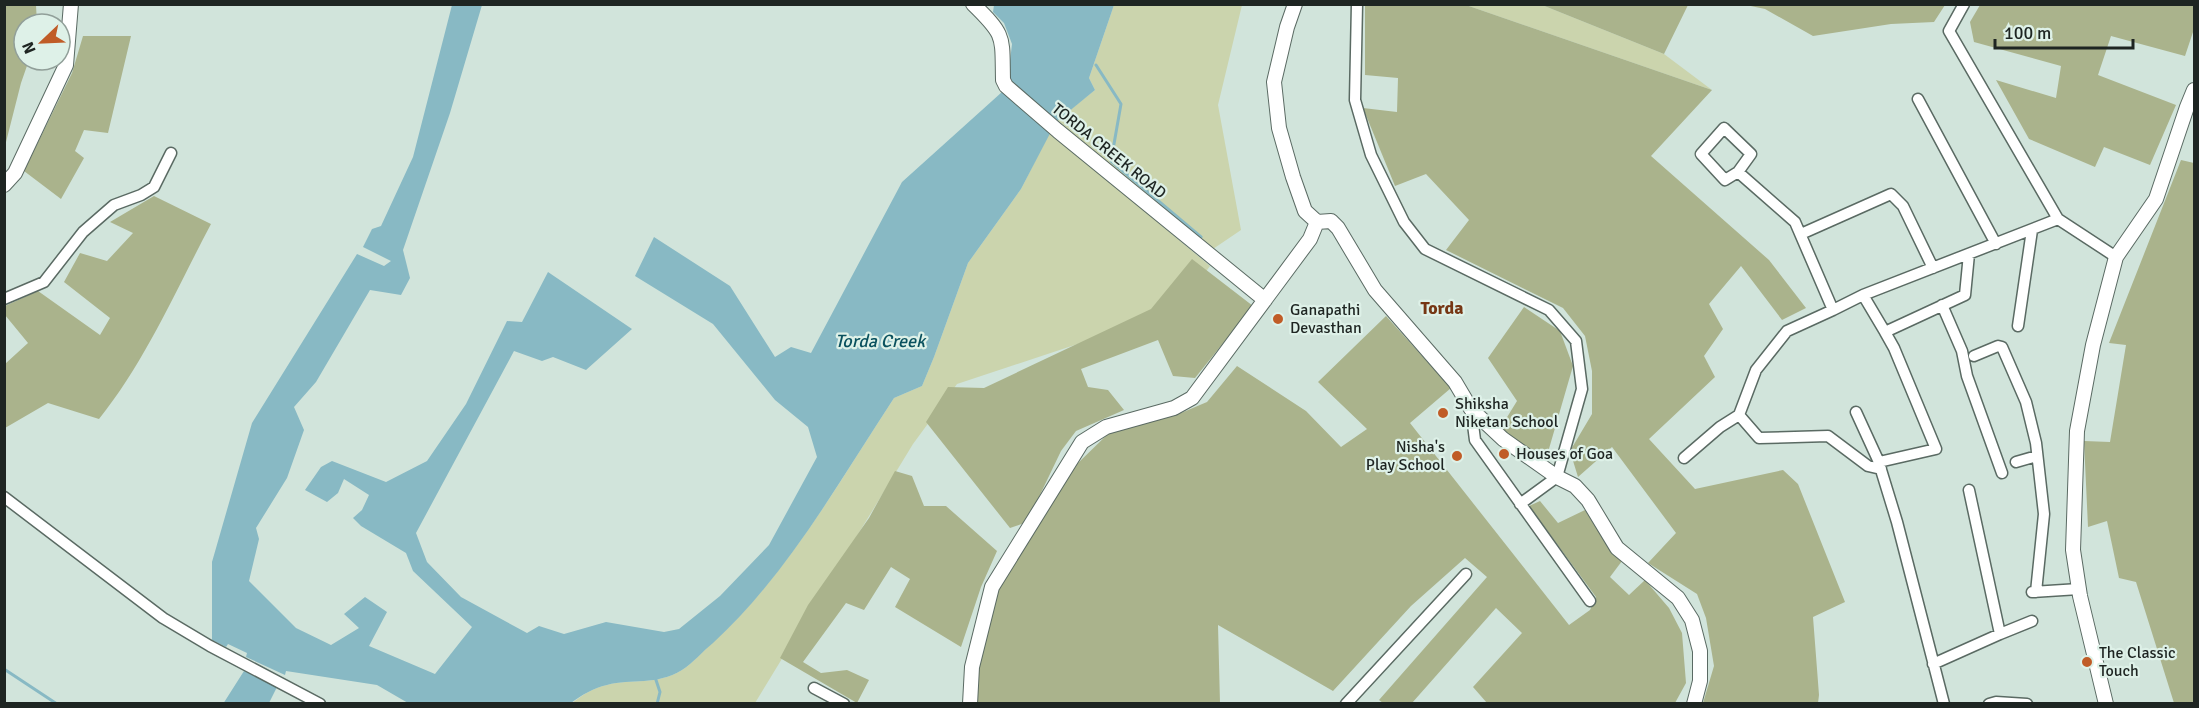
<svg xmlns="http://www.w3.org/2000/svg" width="2199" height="708" font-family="Signika,sans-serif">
  <rect width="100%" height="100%" fill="#d1e4db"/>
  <!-- green -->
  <path fill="#cbd4ad" d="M1114,5H1242L1218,105L1241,230L1213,249L1056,121L1095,90L1089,78Z
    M1466,5H1542L1664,54L1712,90Z
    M1050,132L1210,266L1177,311L957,384L913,444L755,703L571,704C582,695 593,688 607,685C632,678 656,686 682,670C693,663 703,651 713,642C788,574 838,483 894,398L922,386L934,357L968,263L1021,189Z"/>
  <!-- forest -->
  <path fill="#aab38c" d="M5,4L36,5L37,24H24V60H29L21,83L5,146Z
    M1365,5H1466L1712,90L1651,156L1769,260L1806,308L1782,320L1741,266L1709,304L1723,329L1704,356L1715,377L1649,439L1695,489L1783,470L1798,484L1845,602L1813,617L1819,695L1818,703H1703L1714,666L1706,618L1697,594L1648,563L1676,533L1612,447L1578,477L1570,451L1592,414V371L1585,336L1563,308L1446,250L1469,220L1426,174L1395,186L1363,108L1397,112L1398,78L1365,75Z
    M1542,5H1688L1664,54Z
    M1746,5H1945L1934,22L1891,24L1813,36L1765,9Z
    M1980,5H2194V29L2185,56L2111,36L2098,75L2176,105L2150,165L2104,147L2095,167L2029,139L1996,80L2056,98L2061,66L1974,42L1970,22Z
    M83,36H131L108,133L84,130L75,151L84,158L61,199L24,171L72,73Z
    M2181,160L2194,163V704L2174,703L2136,582L2119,578L2107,521L2088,527L2084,441L2110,442L2126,345L2109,343Z
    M154,196L211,224C177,288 145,362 99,419L48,403L5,428V364L28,343L5,315V306L38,291L100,335L110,318L64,282L80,253L107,261L133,233L110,222Z
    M1192,259L1253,306L1195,378L1173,376L1158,340L1081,369L1088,387L1108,390L1124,410L1076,431L1061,451L1027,522L1010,528L926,422L948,387L984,388L1151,309Z
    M1524,307L1560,331L1573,366L1544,466L1507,435L1501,427L1517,401L1488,358Z
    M1386,316L1451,388L1410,423L1569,625L1590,610L1596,597L1529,506L1540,501L1558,523L1585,510L1605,541L1622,561L1610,577L1629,595L1645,580L1669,608L1682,633L1686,683L1675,703H1487L1473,687L1522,633L1496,608L1412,703H1383L1379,700L1487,577L1465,558L1411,606L1333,691L1218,625L1220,703L977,704L979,670L994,591L1076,465L1112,430L1181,413L1207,402L1237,366L1306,411L1341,447L1367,429L1318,382Z
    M895,471L912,476L924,506H946L997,551L981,587L961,647L895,607L910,579L891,567L864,610L846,603L803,662L821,673L847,670L869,680L857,703L780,658L808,605L869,518Z"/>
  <!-- water -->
  <path fill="#88b9c4" d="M452,5H482L450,113L403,250L410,278L401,295L370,290L316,382L294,407L304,430L287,478L256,528L259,539L249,581L296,628L331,645L359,628L344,614L365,597L387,612L369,646L435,674L472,627L413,571L406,553L361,526L353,518L362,510L369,495L344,479L338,493L327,502L305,490L321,467L332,461L386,482L427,461L466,404L507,321L522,322L548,272L632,329L586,370L553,357L542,361L514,351L416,533L427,562L461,597L527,633L539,626L564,634L606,622L664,632L679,629L720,596L769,545L817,457L808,427L775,400L713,324L635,276L654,237L730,286L775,357L791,347L811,353L902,182L1002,92L1020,105L1008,78L1012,44L1004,23L993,12L994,5H1114L1089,78L1095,90L1056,122L1021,189L968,263L934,357L922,386L894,398C838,483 788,574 713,643C703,651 693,663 682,670C656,686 632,678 607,685C593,688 582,695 571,703H408L377,685L286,671L285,675L246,657L247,653L228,644L226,647L212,640V562L252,423L357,254L384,266L391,261L363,247L372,229L381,226L413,157Z
    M244,671L277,687L269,703L223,704Z"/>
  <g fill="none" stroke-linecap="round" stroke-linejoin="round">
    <!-- stream -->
    <path stroke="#88b9c4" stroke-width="3" d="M1096,65L1121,104L1111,161L1201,237
      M4,669L57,704
      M655,677L660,692L657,704"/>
    <!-- minor casing -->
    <g stroke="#5a6a63" stroke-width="13">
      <path id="minor" d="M1357,4L1355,100L1371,155L1404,222L1425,249L1549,310L1576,341L1582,389L1557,477L1520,504
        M1964,4L1949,31L2058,219L2116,257
        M1918,99L1996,244
        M1724,128L1751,154L1738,172L1725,180L1701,154Z
        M1738,172L1795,222L1833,310L1863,295L2058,219
        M1801,234L1891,194L1903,206L1933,268
        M1863,295L1885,332L1965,295L1969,254
        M4,299L44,282L83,232L114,205L141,195L154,187L171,153
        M1942,305L1962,351L1967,376L2002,473
        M1833,310L1787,331L1756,370L1739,415L1759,438L1828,436L1868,466L1881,469
        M2018,326L2032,230
        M1974,356L1998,346L2002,347L2026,402L2036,443L2044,514L2036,592
        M1471,409L1475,440L1590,601
        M1856,412L1878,460L1897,522L1944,704
        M1684,458L1720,427L1739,415
        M1879,462L1936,449L1894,348L1885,332
        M2016,462L2037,456
        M4,497L163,618L210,646L320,704
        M2032,592L2079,589
        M2000,634L2032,621
        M1933,664L2000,634L1969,490
        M814,688L844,704
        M1346,704L1466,574
        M1989,704L1996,702L2027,704"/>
    </g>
    <!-- tertiary casing -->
    <g stroke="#5a6a63" stroke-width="16">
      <path id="tertiary" d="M973,4C1006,36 1002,36 1003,80L1006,86L1058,131L1265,300
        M1295,4L1287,27L1274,82L1279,128L1293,177L1305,211L1317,222L1331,221L1338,228L1375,290L1455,382L1471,409L1503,439L1557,477L1575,486L1588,500L1617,548L1678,598L1692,620L1700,651V681L1694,704
        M4,185L15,173L66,65L71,4
        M970,704L972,667L992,587L1082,442L1106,427L1174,408L1192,398L1310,239L1317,222
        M2106,704L2080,596L2073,550L2077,431L2093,345L2116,257L2156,199L2187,107L2194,90"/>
    </g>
    <!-- minor -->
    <use href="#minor" stroke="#fff" stroke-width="10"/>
    <!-- tertiary -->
    <use href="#tertiary" stroke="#fff" stroke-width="14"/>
  </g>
  <!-- markers -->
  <g fill="#c05c27" stroke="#def1e8" stroke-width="2">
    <circle cx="1278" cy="319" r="6"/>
    <circle cx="1443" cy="413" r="6"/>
    <circle cx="1504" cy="454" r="6"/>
    <circle cx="1457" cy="456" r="6"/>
    <circle cx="2087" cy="662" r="6"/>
  </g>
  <g text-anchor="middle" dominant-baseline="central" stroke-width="4.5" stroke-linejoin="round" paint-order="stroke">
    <!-- street labels -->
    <g font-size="16" fill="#1e2522" stroke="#def1e8">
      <text transform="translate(1109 151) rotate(39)">TORDA CREEK ROAD</text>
    </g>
    <!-- poi labels -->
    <g font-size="16" fill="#1e2522" stroke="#def1e8" text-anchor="start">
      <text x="1290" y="310">Ganapathi<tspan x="1290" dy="18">Devasthan</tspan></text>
      <text x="1455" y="404">Shiksha<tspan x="1455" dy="18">Niketan School</tspan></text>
      <text x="1445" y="447" text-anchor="end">Nisha's<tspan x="1445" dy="18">Play School</tspan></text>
      <text x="1516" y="454">Houses of Goa</text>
      <text x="2099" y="653">The Classic<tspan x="2099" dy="18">Touch</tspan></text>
    </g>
    <!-- neighbourhood labels -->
    <g font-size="18" font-weight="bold" fill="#763715" stroke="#def1e8">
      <text x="1442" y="308">Torda</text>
    </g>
    <!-- water labels -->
    <g font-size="18" font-style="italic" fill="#0a515e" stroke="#def1e8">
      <text x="880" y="341">Torda Creek</text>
    </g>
  </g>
  <!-- border -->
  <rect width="2199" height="708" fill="none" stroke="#1e2522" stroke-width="12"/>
  <!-- north arrow -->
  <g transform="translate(42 42) rotate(247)"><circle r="28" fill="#def1e8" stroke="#919f99" stroke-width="1.5"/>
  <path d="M0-4.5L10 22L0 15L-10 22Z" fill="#c05c27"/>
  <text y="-9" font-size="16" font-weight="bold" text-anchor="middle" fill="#1e2522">N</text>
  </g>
  <!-- scale -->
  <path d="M1995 39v9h138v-9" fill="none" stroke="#1e2522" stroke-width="3"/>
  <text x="2004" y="39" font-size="18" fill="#1e2522" stroke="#def1e8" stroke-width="4.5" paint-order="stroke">100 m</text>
</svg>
